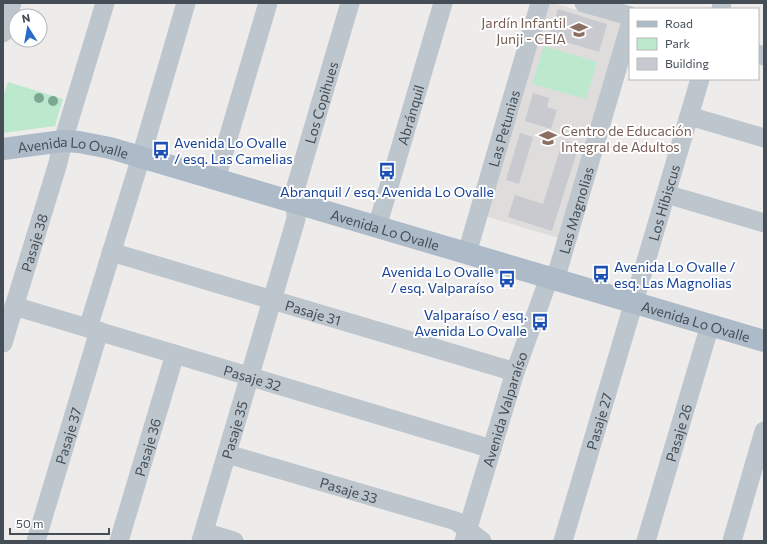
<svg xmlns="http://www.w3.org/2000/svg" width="767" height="544" font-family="Commissioner,sans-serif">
  <rect width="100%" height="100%" fill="#eeebeb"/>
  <!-- education -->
  <path fill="#dfdcdc" d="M546,3H553L622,23L558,238L485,216Z"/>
  <!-- green -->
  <path fill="#bce9ce" d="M544,46L597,62L586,99L532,84Z
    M8,82L63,99L55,126L3,133V97Z"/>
  <!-- building -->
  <path fill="#c8cad0" d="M558,9L607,24L599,52L549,37Z
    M533,93L549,98L547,107L557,110L551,129L525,121Z
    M520,133L533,137L519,184L506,180Z
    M563,140L579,145L552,231L508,217L515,195L543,204Z"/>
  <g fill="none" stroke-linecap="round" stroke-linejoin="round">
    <!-- minor -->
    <g stroke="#bdc5cd" stroke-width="19">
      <path d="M584,3L630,16"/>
      <path d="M721,9L722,3"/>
      <path d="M3,33L12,3"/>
      <path d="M758,54L764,56"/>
      <path d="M689,116L764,138"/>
      <path d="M216,179L268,3"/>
      <path d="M666,194L764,223"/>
      <path id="s1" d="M377,227L443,3"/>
      <path id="s2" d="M111,252L515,372"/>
      <path id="s3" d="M467,253L540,3"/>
      <path id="s4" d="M14,306L492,449"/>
      <path d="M88,328L141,157L186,3"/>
      <path id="s5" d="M3,343L58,163L63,141L105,3"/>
      <path id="s6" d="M227,454L456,521L482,541"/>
      <path d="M204,532L234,541"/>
      <path id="s7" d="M36,541L99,331"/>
      <path id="s8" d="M119,541L175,354"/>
      <path id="s9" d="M201,541L296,219L295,190L350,3"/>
      <path id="s10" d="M464,541L515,372L549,278L558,270L630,25"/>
      <path id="s11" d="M563,541L700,79"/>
      <path id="s12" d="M646,541L710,325"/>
      <path d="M732,541L764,431"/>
    </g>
    <!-- major -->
    <path stroke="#adbac8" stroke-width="22" id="s13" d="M3,149L63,141L79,142L110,148L764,341"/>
  </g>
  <!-- trees -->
  <g fill="#7ca791">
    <circle cx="39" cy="98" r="5"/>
    <circle cx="53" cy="101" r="5"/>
  </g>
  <!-- icons -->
  <defs>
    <g id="school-bare" transform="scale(1.38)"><path d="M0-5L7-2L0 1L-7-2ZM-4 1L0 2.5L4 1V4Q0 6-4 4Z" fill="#8d6e63" stroke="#fff" stroke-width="2.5" paint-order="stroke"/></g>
    <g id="bus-bare" transform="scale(1.38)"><path d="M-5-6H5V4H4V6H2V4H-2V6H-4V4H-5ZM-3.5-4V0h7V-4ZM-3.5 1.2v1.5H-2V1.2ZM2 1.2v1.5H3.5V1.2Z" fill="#1a4fb4" stroke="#fff" stroke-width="2.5" paint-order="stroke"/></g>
  </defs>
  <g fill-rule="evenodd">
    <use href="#school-bare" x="579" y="30"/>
    <use href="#school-bare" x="548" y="138"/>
    <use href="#bus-bare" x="161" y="150"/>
    <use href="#bus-bare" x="387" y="171"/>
    <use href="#bus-bare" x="601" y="274"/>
    <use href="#bus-bare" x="507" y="279"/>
    <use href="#bus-bare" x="540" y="322"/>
  </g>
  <g text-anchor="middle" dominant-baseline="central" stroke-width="4" stroke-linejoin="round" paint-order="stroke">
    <!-- education labels -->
    <g font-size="14" fill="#785e54" stroke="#fff" text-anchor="end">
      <text x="566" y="22">Jardín Infantil<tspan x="566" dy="16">Junji - CEIA</tspan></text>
      <text x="561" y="130" text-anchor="start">Centro de Educación<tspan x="561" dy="16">Integral de Adultos</tspan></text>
    </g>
    <!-- street labels -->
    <g font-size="14" fill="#454e56" stroke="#fff">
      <text stroke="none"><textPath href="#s9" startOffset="456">Los Copihues</textPath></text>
      <text stroke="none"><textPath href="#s1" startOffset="117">Abránquil</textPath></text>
      <text stroke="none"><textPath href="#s3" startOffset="130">Las Petunias</textPath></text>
      <text stroke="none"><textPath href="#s13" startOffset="71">Avenida Lo Ovalle</textPath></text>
      <text stroke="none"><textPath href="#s11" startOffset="353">Los Hibiscus</textPath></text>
      <text stroke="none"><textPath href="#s10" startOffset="351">Las Magnolias</textPath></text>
      <text stroke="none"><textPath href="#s13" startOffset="395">Avenida Lo Ovalle</textPath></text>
      <text stroke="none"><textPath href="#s5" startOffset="105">Pasaje 38</textPath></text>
      <text stroke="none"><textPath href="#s2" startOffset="211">Pasaje 31</textPath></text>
      <text stroke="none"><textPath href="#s13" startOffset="719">Avenida Lo Ovalle</textPath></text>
      <text stroke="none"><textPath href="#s4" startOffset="249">Pasaje 32</textPath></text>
      <text stroke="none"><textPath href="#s10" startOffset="138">Avenida Valparaíso</textPath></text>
      <text stroke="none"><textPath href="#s11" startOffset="125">Pasaje 27</textPath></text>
      <text stroke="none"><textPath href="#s9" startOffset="116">Pasaje 35</textPath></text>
      <text stroke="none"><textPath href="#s12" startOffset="113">Pasaje 26</textPath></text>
      <text stroke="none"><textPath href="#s7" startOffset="110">Pasaje 37</textPath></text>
      <text stroke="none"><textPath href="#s8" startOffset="98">Pasaje 36</textPath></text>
      <text stroke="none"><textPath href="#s6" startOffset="127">Pasaje 33</textPath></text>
    </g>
    <!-- transit labels -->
    <g font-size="14" fill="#164399" stroke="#fff" text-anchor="start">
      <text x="174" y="142">Avenida Lo Ovalle<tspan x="174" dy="16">/ esq. Las Camelias</tspan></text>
      <text x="387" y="191" text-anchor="middle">Abranquil / esq. Avenida Lo Ovalle</text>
      <text x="614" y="266">Avenida Lo Ovalle /<tspan x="614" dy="16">esq. Las Magnolias</tspan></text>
      <text x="494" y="271" text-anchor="end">Avenida Lo Ovalle<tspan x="494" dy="16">/ esq. Valparaíso</tspan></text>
      <text x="527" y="314" text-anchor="end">Valparaíso / esq.<tspan x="527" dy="16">Avenida Lo Ovalle</tspan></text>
    </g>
  </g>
  <!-- border -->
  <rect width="767" height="544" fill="none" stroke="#454e56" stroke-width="8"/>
  <!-- legend -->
  <rect x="629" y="8" width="130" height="72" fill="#ffffff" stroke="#b5b8bb"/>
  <rect x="637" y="21" width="20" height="6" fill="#adbac8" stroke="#b5b8bb"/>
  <text x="665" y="28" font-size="12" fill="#454e56">Road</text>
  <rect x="637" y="38" width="20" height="12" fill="#bce9ce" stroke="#b5b8bb"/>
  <text x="665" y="48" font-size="12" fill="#454e56">Park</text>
  <rect x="637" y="58" width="20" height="12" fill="#c8cad0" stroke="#b5b8bb"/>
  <text x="665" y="68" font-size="12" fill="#454e56">Building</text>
  <!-- north arrow -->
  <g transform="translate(28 28) rotate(349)"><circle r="19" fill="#ffffff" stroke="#b5b8bb"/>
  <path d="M0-3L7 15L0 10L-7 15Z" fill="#286ccb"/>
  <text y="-6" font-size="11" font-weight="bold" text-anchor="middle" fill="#454e56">N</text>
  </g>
  <!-- scale -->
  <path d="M10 528v6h99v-6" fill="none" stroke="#454e56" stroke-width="2"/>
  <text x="16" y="528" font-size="12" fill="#454e56" stroke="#ffffff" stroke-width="3" paint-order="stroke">50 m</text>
</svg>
